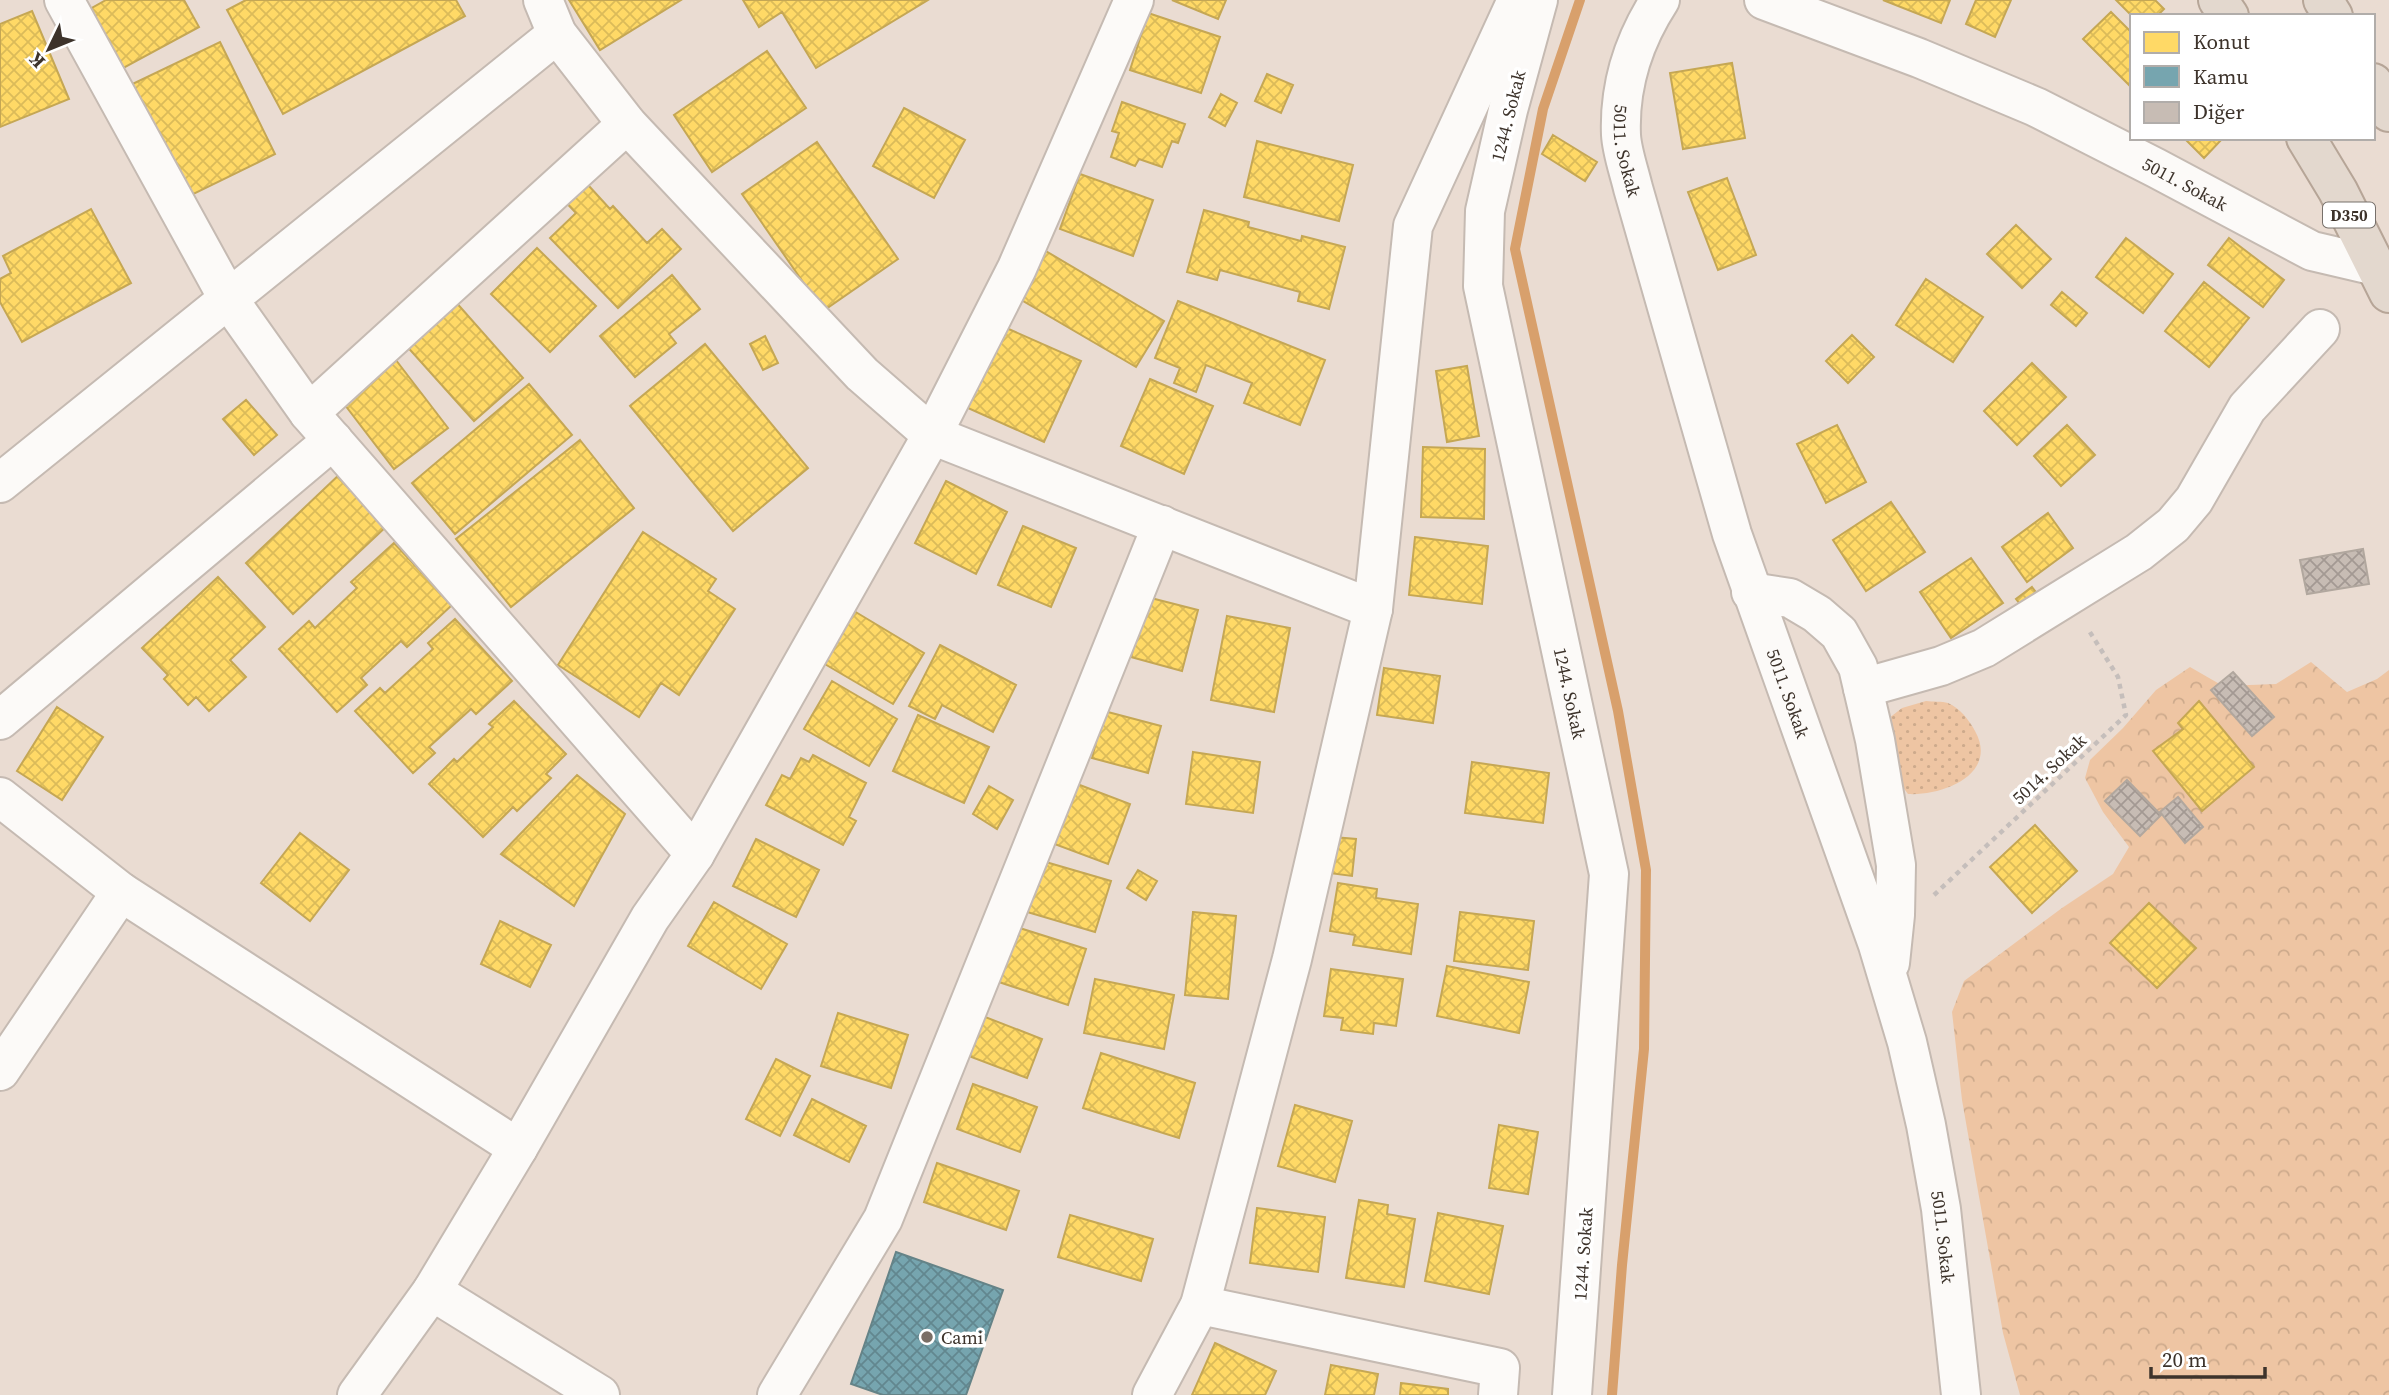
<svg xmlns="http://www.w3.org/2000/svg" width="2389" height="1395" font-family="'Source Serif 4',serif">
  <defs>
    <pattern id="grass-dots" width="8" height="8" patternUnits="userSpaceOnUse" patternTransform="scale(1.75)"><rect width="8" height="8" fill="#eec5a3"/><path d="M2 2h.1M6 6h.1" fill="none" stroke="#cdaa8c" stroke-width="1.8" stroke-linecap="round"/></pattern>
    <pattern id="forest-crowns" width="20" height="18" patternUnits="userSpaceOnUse" patternTransform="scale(1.75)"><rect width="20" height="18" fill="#eec5a3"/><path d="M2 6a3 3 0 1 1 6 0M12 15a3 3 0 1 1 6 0" fill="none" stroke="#cdaa8c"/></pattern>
    <pattern id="homes-cross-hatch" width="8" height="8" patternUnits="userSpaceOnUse" patternTransform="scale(1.75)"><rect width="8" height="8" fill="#ffd966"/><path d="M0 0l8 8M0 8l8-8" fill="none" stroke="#dbbb59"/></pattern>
    <pattern id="public-cross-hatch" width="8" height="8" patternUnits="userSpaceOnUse" patternTransform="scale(1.75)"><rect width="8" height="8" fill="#76a5af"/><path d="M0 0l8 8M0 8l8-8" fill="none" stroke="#62878f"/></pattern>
    <pattern id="building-cross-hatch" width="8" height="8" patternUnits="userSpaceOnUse" patternTransform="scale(1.75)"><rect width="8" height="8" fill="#c7bcb4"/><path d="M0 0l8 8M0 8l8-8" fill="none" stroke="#a39993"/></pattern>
  </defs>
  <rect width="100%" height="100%" fill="#eadcd2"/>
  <!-- grass -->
  <path fill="url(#grass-dots)" d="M1926,701C1933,702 1942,701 1948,703C1960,708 1969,720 1975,731C1999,774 1943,796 1908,794L1890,770L1884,722L1902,708Z"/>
  <!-- forest -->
  <path fill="url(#forest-crowns)" d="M2311,662L2347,692L2377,679L2389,670V1395H2020L2003,1333L1962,1100L1952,1012L1964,981L2062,908L2113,874L2129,847L2103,812L2085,778L2090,760L2123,728L2156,690L2190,667L2223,686L2276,684Z"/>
  <!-- homes -->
  <path fill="url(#homes-cross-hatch)" stroke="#c5a754" stroke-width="2" d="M106,0H184L199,27L116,72L83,13Z
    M246,0H456L465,16L283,114L227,10Z
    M569,0H681L600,50Z
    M743,0H928L816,68L782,12L759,27Z
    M1172,0H1226L1218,19Z
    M1883,0H1950L1941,23Z
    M1976,0H2011L1995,37L1966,24Z
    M2116,0H2155L2164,9L2157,16H2132Z
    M32,11L69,99L0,127V24Z
    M2111,12L2132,33V88L2083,39Z
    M1148,13L1220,37L1201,93L1130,70Z
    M220,42L275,154L177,202L122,89Z
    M767,51L806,108L712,172L674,115Z
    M1732,63L1745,138L1683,149L1670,73Z
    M1267,74L1293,85L1281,113L1255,101Z
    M1221,94L1237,103L1225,126L1209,117Z
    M1122,102L1185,124L1178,143L1172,141L1162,167L1139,159L1135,166L1111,157L1119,133L1112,131Z
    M904,108L965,140L934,198L873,166Z
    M1553,135L1597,162L1585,181L1542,154Z
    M2184,138H2223L2204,158Z
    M1257,141L1353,165L1339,221L1244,197Z
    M817,142L898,259L823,311L742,194Z
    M578,174L610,209L613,206L647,243L662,229L681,249L618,308L550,238L576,213L558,194Z
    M1080,174L1153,200L1133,256L1060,229Z
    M1727,178L1756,255L1718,270L1688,192Z
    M91,209L131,283L22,342L0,302V279L11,273L3,256Z
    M1204,210L1249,222L1248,227L1301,241L1302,236L1345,247L1329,309L1298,301L1300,292L1220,270L1217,280L1187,272Z
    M2016,225L2051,259L2022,288L1987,254Z
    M2126,238L2173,274L2143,313L2096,277Z
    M2229,238L2284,280L2263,307L2208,265Z
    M1039,247L1164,321L1136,367L1011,294Z
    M537,248L596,306L550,352L491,294Z
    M672,275L700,309L669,334L676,343L635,377L600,336Z
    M1926,279L1983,317L1953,362L1896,325Z
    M2204,282L2249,318L2209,367L2165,331Z
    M2062,292L2087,313L2076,326L2051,305Z
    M454,300L523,378L474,421L404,343Z
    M1178,301L1325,360L1300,425L1244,403L1252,383L1206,365L1196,392L1174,383L1180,368L1155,358Z
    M995,323L1081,361L1044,442L959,404Z
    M1852,335L1874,357L1848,383L1826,361Z
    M765,336L778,363L763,370L750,344Z
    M705,344L808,468L733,531L630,406Z
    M389,351L448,428L394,469L335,392Z
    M2032,363L2066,397L2017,445L1984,411Z
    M1467,366L1479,436L1447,442L1436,371Z
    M1150,379L1213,406L1184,474L1121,446Z
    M529,384L572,435L455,534L412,483Z
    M246,400L277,435L254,455L223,419Z
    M1837,425L1866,482L1826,503L1797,444Z
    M2067,425L2095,455L2061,486L2034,456Z
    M580,440L634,508L511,607L456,539Z
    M1423,447L1485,449L1484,519L1421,517Z
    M341,473L389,524L293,614L246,563Z
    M946,481L1007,512L976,574L915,543Z
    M1891,502L1925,552L1866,591L1833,540Z
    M2048,513L2073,548L2027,582L2002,547Z
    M1023,526L1076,548L1051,607L998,585Z
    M643,532L716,579L708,591L735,609L679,695L661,683L639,717L558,665Z
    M1415,537L1488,546L1482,604L1409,595Z
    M394,543L452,605L407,647L401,641L361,678L367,685L337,712L279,649L309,621L315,628L357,588L351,582Z
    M1971,558L2003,603L1951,638L1920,592Z
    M218,577L265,627L230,660L246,677L209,711L196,697L188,705L164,679L168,675L142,648Z
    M2032,587L2046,605L2030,617L2016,599Z
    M1147,597L1198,610L1182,671L1131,657Z
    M854,611L924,653L893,704L823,663Z
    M1227,616L1290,628L1274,712L1211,700Z
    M455,619L512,681L476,714L471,709L429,747L435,753L413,773L355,711L380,688L385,693L433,649L428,643Z
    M940,645L1016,685L993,732L942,705L935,719L909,706Z
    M1384,668L1440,676L1433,723L1377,715Z
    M832,681L897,719L869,766L804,729Z
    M514,701L566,754L546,774L551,778L517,811L513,807L483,837L429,784L454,759L457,762L493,727L489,724Z
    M2199,701L2254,767L2202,811L2153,751L2183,729L2178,723Z
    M57,707L103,737L62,800L17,771Z
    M1104,711L1161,726L1148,773L1092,758Z
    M918,715L989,747L964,803L893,771Z
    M1193,752L1260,762L1253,813L1186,804Z
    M813,755L866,783L849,817L856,821L843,845L766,805L782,775L790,779L801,758L809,762Z
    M1472,762L1549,773L1543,823L1465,813Z
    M577,775L625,814L574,906L501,854Z
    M1064,779L1130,804L1108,864L1041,839Z
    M989,786L1013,800L997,829L973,814Z
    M2035,825L2077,871L2032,913L1990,867Z
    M300,833L349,870L310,921L261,883Z
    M1333,837L1356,839L1352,876L1329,873Z
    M756,839L819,870L796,917L733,886Z
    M1032,858L1111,881L1095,932L1017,909Z
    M1138,870L1157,881L1146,900L1127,888Z
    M1338,883L1377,889L1376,898L1418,904L1411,954L1353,945L1355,935L1330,931Z
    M714,902L787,944L761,989L688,946Z
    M2149,903L2196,948L2157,988L2110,943Z
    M1193,912L1236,916L1228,999L1185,995Z
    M1460,912L1534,921L1528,970L1454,961Z
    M500,921L551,945L530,987L481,964Z
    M1007,924L1086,949L1068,1005L990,979Z
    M1447,966L1529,982L1519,1033L1437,1016Z
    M1331,969L1403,979L1396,1026L1374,1023L1373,1034L1341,1030L1343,1018L1324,1016Z
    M1095,979L1174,995L1164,1049L1084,1033Z
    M838,1013L908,1035L891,1088L821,1066Z
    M980,1015L1042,1039L1027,1078L966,1055Z
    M1101,1053L1195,1083L1179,1138L1083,1108Z
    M776,1059L810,1076L780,1136L746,1119Z
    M973,1084L1037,1107L1020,1152L957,1129Z
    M812,1099L866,1126L849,1162L794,1135Z
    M1295,1105L1352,1121L1335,1182L1278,1166Z
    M1499,1125L1538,1132L1528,1194L1489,1188Z
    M937,1163L1019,1191L1006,1230L924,1202Z
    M1359,1200L1388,1205L1387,1214L1415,1219L1404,1287L1346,1278Z
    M1257,1208L1325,1217L1318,1272L1250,1263Z
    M1438,1213L1503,1226L1489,1294L1425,1281Z
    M1070,1215L1153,1239L1141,1281L1058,1257Z
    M1215,1343L1276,1371L1265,1395H1192Z
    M1331,1365L1378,1374L1374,1395H1325Z
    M1401,1383L1448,1389V1395H1400Z"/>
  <!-- public -->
  <path fill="url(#public-cross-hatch)" stroke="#658387" stroke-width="2" d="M896,1252L1003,1290L966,1395H883L851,1384Z"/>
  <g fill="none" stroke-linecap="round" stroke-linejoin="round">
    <!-- stream -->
    <path stroke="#d8a06c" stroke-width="10" d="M1580,0L1543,109L1515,249L1618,711L1646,870L1644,1049L1622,1265L1612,1395"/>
  </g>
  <!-- building -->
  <path fill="url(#building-cross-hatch)" stroke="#b1a79e" stroke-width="2" d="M2363,549L2369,584L2307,594L2300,560Z
    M2233,672L2274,717L2252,736L2211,690Z
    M2127,780L2161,815L2140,836L2105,801Z
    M2178,797L2203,827L2185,843L2160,812Z"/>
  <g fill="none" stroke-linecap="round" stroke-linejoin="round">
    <!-- minor casing -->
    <g stroke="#c5bab2" stroke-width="42">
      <g id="minor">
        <path d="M64,0L229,300L309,413L695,854"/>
        <path d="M543,0L557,34L627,124L862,374L932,435L1373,609"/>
        <path id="s1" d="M1538,0L1508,110L1485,211L1483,286L1609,874L1572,1395"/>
        <path id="s2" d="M1660,0C1634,40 1619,86 1621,135C1622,152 1629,171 1633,188L1732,534L1878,945L1907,1042L1926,1125L1941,1209L1961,1395"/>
        <path id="s3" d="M1764,0L1919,58L2036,107L2156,168L2312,251L2376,266"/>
        <path d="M309,413L627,124"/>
        <path d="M0,483L557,34"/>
        <path d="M1751,592L1790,598L1817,614L1839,633L1858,667L1875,740L1896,865L1895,915L1890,963"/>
        <path d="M1863,688L1941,666L1984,648L2139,552L2173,525L2194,500L2247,408L2320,329"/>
        <path d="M0,720L333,440"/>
        <path d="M0,797L121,892L518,1148"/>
        <path d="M0,1071L121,892"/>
        <path d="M432,1291L600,1395"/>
        <path d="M1200,1305L1500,1368L1498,1395"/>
        <path d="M357,1395L432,1291L518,1148L650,918L695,854L932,435L1017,268L1134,0"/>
        <path d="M777,1395L883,1219L1162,525"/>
        <path d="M1152,1395L1200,1305L1292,959L1373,609L1413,226L1517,0"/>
      </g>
    </g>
    <!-- highway casing -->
    <g stroke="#b6a597" stroke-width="42">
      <path id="highway" d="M2218,0L2229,16
        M2323,0L2333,16
        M2373,83L2389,112
        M2306,138L2338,191L2389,293"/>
    </g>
    <!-- path -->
    <path stroke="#c5bebb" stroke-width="4.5" stroke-dasharray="5 5" stroke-linecap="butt" d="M1934,895L2126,715L2118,677L2088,629"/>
    <!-- minor -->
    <use href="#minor" stroke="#fcfaf8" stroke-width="38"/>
    <!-- highway -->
    <use href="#highway" stroke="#e3d8ce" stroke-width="38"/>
  </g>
  <!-- markers -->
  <circle fill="#7a6e65" stroke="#fff" stroke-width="2.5" cx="927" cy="1337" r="7"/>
  <g text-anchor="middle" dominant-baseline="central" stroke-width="7" stroke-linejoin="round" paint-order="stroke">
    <!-- shield labels -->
    <rect fill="#fff" stroke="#77706b" stroke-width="2" x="2323" y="202.5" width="52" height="25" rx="5"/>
    <g font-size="16" font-weight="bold" fill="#3d332b">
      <text x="2349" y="215">D350</text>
    </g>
    <!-- street labels -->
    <g font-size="18" fill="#3d332b" stroke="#fff">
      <text transform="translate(1508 116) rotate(-76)">1244. Sokak</text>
      <text stroke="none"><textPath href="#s2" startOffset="159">5011. Sokak</textPath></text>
      <text stroke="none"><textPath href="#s3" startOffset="460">5011. Sokak</textPath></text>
      <text stroke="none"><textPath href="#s1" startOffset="709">1244. Sokak</textPath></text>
      <text stroke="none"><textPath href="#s2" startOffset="726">5011. Sokak</textPath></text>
      <text transform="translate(2049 769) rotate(-43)">5014. Sokak</text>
      <text stroke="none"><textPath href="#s2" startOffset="1293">5011. Sokak</textPath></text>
      <text transform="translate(1583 1254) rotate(-86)">1244. Sokak</text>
    </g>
    <!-- poi labels -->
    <g font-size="18" fill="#3d332b" stroke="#fff" text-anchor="start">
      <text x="941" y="1337">Cami</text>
    </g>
  </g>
  <!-- legend -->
  <rect x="2130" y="14" width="245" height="126" fill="#ffffff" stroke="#b1adaa" stroke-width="2"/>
  <rect x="2144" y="32" width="35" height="21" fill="#ffd966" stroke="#b1adaa" stroke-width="2"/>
  <text x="2193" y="49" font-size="21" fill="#3d332b">Konut</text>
  <rect x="2144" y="66" width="35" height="21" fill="#76a5af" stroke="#b1adaa" stroke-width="2"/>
  <text x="2193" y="84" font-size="21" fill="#3d332b">Kamu</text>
  <rect x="2144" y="102" width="35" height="21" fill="#c7bcb4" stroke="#b1adaa" stroke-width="2"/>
  <text x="2193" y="119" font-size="21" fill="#3d332b">Diğer</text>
  <!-- north arrow -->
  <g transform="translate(49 49) rotate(227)" stroke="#ffffff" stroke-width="5" paint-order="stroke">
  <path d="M0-5L12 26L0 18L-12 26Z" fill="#3d332b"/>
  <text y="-10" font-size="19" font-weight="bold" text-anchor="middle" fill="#3d332b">K</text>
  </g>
  <!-- scale -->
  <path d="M2151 1367v10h114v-10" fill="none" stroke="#3d332b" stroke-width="3.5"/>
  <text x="2162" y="1367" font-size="21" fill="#3d332b" stroke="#ffffff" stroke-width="5" paint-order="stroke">20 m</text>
</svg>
